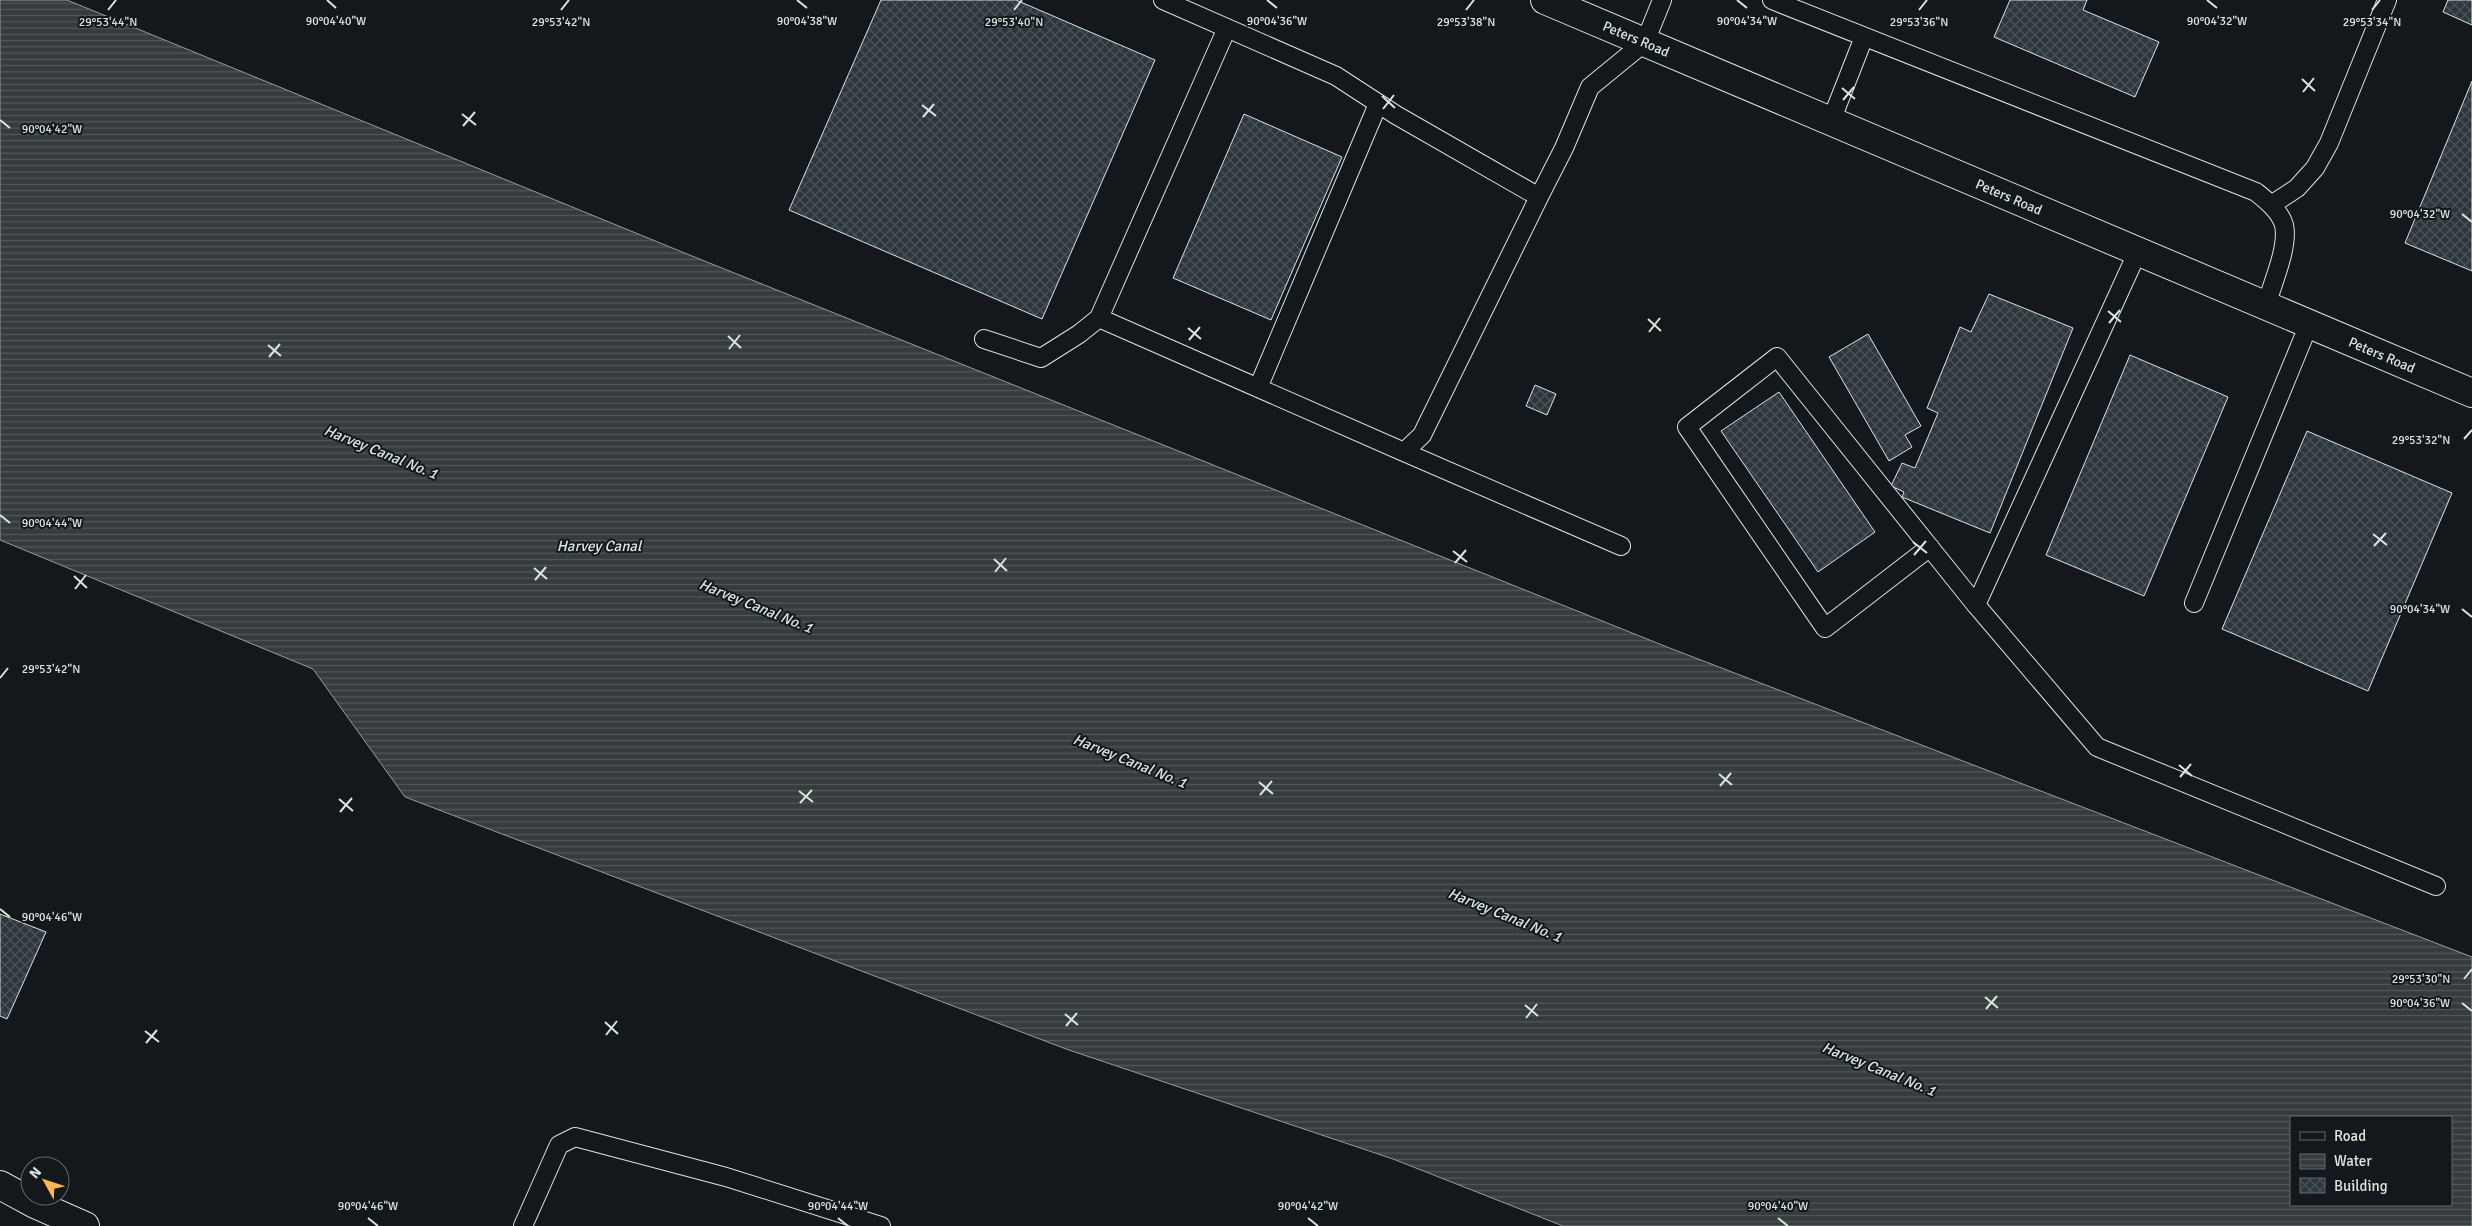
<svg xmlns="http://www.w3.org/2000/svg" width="2472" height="1226" font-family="Signika,sans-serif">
  <defs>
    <pattern id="water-rules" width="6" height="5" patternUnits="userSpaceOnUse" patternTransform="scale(1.25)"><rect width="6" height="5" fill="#363b3e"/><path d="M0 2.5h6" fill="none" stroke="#525759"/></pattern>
    <pattern id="building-cross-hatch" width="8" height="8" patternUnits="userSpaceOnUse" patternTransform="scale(1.25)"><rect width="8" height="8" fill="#2c363c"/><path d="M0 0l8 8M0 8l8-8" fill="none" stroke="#4a5358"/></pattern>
  </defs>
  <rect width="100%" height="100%" fill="#14181c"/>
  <!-- water -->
  <path fill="url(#water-rules)" stroke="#939e99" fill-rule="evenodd" d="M0,0H67L687,254L1667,647L2472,957V1226H1563L1393,1159L1066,1049L405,797L313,669L0,540ZM2291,1117H2451V1205H2291Z"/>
  <!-- building -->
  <path fill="url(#building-cross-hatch)" stroke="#d8e6dc" d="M881,0H1016L1155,60L1042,319L789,210Z
    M2010,0H2087L2083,10L2159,42L2135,97L1994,37Z
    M2448,0H2472V25L2443,12Z
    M2472,81V271L2405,243Z
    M1244,114L1342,157L1271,320L1173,278Z
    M1989,294L2073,328L1990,533L1902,497L1904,492L1891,486L1902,463L1915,468L1938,413L1927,408L1960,327L1971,332Z
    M1868,334L1921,426L1905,435L1912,447L1889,461L1829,357Z
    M2130,355L2228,397L2144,596L2046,555Z
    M1535,385L1556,394L1547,415L1526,406Z
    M1779,392L1875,532L1818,572L1721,431Z
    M2307,431L2452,493L2368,691L2222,629Z
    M0,914L46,932L7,1019L0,1016Z"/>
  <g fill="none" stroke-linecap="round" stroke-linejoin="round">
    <!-- service casing -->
    <g stroke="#d8e6dc" stroke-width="20">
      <path id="service" d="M1163,0L1336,76L1396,115L1539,197L1564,148L1590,87L1645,42L1662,0
        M1772,0L2256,192C2266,200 2280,211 2284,225C2289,247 2272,284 2266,306
        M1227,28L1099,318L1404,452L1422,435L1539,197
        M1831,121L1864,37
        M2271,205L2297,188L2315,168L2329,143L2387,0
        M984,339L1041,358L1079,334L1099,318
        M1258,388L1378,104
        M1404,452L1621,546
        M1930,547L1825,628L1687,427L1777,357L1976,605L2138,251
        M2194,603L2309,324
        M1976,605L2097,747L2436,886
        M523,1226L559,1145L575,1137L726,1177L881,1226"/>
    </g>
    <!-- secondary casing -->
    <g stroke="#d8e6dc" stroke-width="30">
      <g id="secondary">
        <path id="s1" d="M1545,0L2472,393"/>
        <path d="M0,1185L35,1204L85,1226"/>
      </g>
    </g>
    <!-- service -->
    <use href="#service" stroke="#14181c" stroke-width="18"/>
    <!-- secondary -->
    <use href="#secondary" stroke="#14181c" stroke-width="28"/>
  </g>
  <!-- ticks -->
  <path fill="none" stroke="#d8e6dc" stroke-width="2" d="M327,0L336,8M797,0L807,8M1267,0L1277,8M1737,0L1747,8M2207,0L2217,8M108,10L116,0M561,10L569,0M1014,10L1022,0M1466,10L1474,0M1919,10L1927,0M2372,10L2380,0M2302,79L2315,91M1842,88L1855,99M2303,92L2314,78M1382,96L1395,108M1843,100L1854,87M922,105L936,116M1383,109L1394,95M462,114L476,125M923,117L934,104M0,120L10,128M463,126L475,112M2462,214L2472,222M2108,311L2121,322M1648,319L1661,331M2109,323L2120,310M1188,328L1201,339M1649,332L1660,318M728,336L741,348M1189,340L1200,327M268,345L281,356M729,349L740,335M269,357L280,344M2464,439L2472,430M0,515L10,523M2373,534L2387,545M1913,542L1927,553M2374,546L2386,533M1453,551L1467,562M1914,555L1926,541M994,559L1007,571M1455,563L1466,550M534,568L547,579M995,572L1006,558M74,576L87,588M535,580L546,567M75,589L86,575M2462,609L2472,617M0,678L8,668M2179,765L2192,776M1719,774L1732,785M2180,777L2191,764M1259,782L1273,794M1720,786L1731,773M799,791L813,802M1260,795L1272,781M339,799L353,811M800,803L812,790M340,812L352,798M0,909L10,917M2464,979L2472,969M1985,997L1998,1008M2462,1003L2472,1011M1525,1005L1538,1016M1986,1009L1997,996M1065,1014L1078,1025M1526,1018L1537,1004M605,1022L618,1034M1066,1026L1077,1013M145,1031L159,1042M606,1035L617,1021M146,1043L157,1030M368,1218L378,1226M838,1218L848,1226M1308,1218L1318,1226M1778,1218L1788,1226"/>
  <g text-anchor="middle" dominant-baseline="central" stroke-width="4" stroke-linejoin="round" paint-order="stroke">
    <!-- street labels -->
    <g font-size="14" fill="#d8e6dc" stroke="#14181c">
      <text stroke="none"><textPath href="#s1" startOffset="99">Peters Road</textPath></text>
      <text stroke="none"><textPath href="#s1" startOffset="504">Peters Road</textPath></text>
      <text stroke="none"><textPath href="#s1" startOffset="909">Peters Road</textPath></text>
    </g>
    <!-- water labels -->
    <g font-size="15" font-style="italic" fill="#d8e6dc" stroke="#14181c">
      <text transform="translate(381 452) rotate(22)">Harvey Canal No. 1</text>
      <text x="599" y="546">Harvey Canal</text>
      <text transform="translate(756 606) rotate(22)">Harvey Canal No. 1</text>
      <text transform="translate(1130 761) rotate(22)">Harvey Canal No. 1</text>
      <text transform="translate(1505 915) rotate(22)">Harvey Canal No. 1</text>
      <text transform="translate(1879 1069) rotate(22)">Harvey Canal No. 1</text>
    </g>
  </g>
  <g font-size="12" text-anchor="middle" fill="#d8e6dc" stroke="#14181c" stroke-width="4" stroke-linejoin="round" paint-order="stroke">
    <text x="336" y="25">90°04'40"W</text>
    <text x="807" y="25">90°04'38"W</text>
    <text x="1277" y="25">90°04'36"W</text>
    <text x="1747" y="25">90°04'34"W</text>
    <text x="2217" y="25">90°04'32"W</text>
    <text x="108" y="26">29°53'44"N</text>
    <text x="561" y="26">29°53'42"N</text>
    <text x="1014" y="26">29°53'40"N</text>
    <text x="1466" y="26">29°53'38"N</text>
    <text x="1919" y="26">29°53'36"N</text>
    <text x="2372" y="26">29°53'34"N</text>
    <text x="52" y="133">90°04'42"W</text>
    <text x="2420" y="218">90°04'32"W</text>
    <text x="2421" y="444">29°53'32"N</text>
    <text x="52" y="527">90°04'44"W</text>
    <text x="2420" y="613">90°04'34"W</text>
    <text x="51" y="673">29°53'42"N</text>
    <text x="52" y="921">90°04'46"W</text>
    <text x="2421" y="983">29°53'30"N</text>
    <text x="2420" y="1007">90°04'36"W</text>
    <text x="368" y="1210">90°04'46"W</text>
    <text x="838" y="1210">90°04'44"W</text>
    <text x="1308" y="1210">90°04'42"W</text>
    <text x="1778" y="1210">90°04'40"W</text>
  </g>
  <!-- legend -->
  <rect x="2290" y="1116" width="162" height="90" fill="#14181c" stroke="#626a69"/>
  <rect x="2300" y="1132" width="25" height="8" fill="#14181c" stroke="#626a69"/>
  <text x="2334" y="1141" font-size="15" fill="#d8e6dc">Road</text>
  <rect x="2300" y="1154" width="25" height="15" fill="url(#water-rules)" stroke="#626a69"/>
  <text x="2334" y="1166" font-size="15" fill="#d8e6dc">Water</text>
  <rect x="2300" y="1178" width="25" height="15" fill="url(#building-cross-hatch)" stroke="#626a69"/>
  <text x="2334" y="1191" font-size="15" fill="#d8e6dc">Building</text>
  <!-- north arrow -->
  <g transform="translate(45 1181) rotate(310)"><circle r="24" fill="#14181c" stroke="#626a69"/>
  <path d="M0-4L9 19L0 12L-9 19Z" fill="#ffb74d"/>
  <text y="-8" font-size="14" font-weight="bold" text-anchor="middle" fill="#d8e6dc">N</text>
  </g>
</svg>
